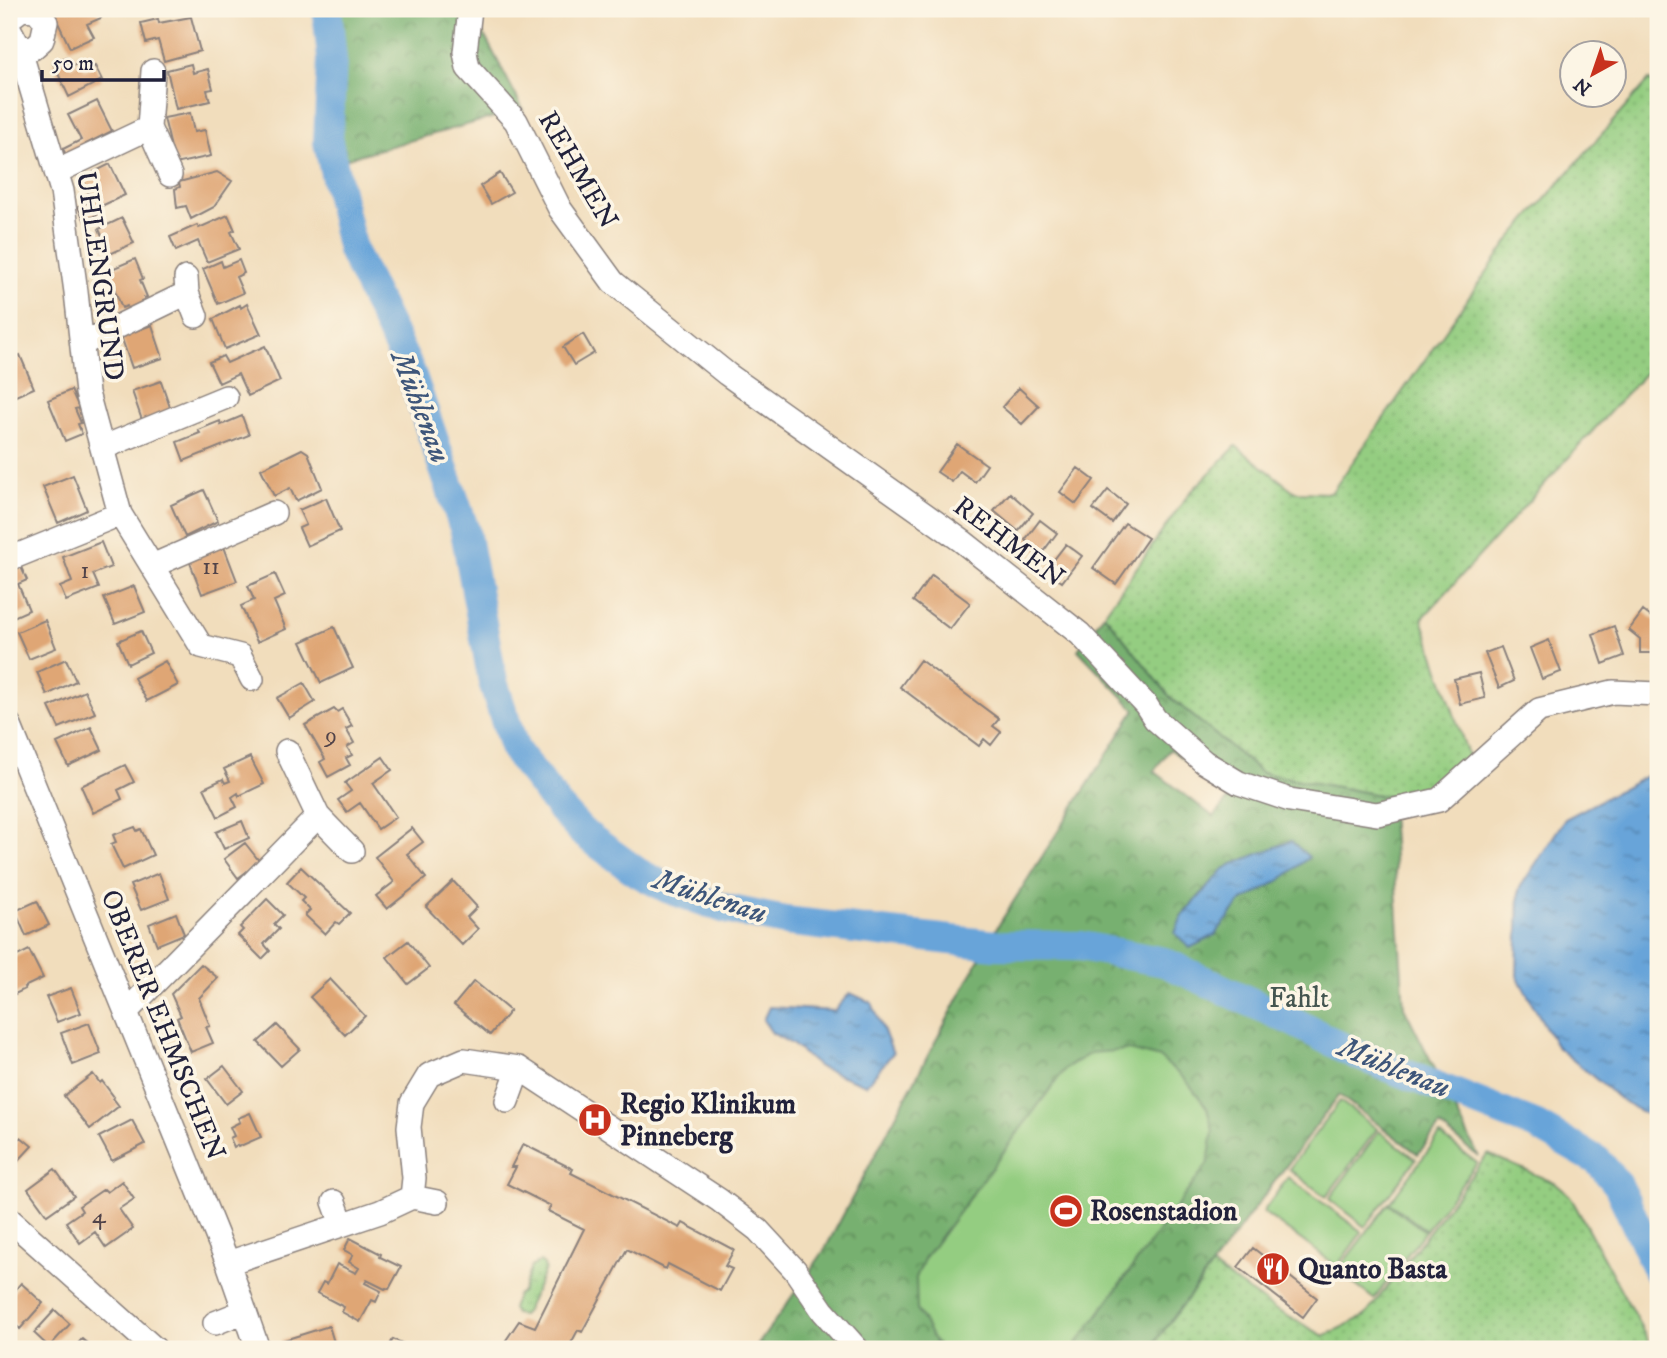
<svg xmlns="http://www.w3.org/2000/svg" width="1667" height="1358" font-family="'IM FELL DW Pica',serif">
  <defs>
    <pattern id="green-dots" width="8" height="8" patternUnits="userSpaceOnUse" patternTransform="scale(1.75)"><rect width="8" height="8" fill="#94cd81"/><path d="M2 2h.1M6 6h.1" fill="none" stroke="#7fb070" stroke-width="1.8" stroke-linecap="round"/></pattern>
    <pattern id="forest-crowns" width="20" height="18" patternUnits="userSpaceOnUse" patternTransform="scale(1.75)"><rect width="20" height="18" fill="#77b06f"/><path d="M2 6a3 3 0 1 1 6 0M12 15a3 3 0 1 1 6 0" fill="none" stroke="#618f5c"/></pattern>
    <pattern id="water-ripples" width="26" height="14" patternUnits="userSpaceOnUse" patternTransform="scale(1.75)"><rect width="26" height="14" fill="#68a4d9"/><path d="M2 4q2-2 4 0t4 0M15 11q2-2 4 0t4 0" fill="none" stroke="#5585b1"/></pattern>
  </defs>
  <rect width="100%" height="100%" fill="#fcf5e5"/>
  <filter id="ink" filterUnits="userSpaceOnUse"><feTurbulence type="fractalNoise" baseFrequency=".0143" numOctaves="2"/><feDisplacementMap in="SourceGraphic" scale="14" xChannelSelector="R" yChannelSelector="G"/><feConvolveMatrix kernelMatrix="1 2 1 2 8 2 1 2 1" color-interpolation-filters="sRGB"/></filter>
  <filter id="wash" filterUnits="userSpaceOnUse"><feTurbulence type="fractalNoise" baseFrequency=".00686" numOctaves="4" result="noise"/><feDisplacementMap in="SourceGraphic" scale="28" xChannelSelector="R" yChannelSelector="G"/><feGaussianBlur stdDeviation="1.57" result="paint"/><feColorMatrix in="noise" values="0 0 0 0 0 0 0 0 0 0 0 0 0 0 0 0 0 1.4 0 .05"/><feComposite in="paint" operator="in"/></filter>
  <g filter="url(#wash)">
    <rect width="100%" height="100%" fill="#f1ddbc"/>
    <!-- green -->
    <path fill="url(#green-dots)" stroke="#5b785e" stroke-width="2" d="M1649,80L1658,89V359L1422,619L1471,764L1435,794L1390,797L1262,773L1171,698L1104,614L1188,495L1236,446L1295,492L1331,493L1510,239Z
      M1488,1154L1555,1183L1570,1196L1653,1349H1150L1212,1266L1276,1310L1324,1336L1365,1316Z
      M540,1262L544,1265L545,1270L526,1311L522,1315L515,1314L512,1309L517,1295L522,1292L531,1267Z"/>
    <!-- forest -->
    <path fill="url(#forest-crowns)" stroke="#4c6955" stroke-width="2" fill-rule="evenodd" d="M335,9H480L482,31L523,109L341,160L339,59Z
      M1104,614L1171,698L1262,773L1390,797L1404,1007L1479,1157L1440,1126L1418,1154L1339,1095L1150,1349H1073L1208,1163L1091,1053L1066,1068L924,1259L935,1342L942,1349H755L824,1251L991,937L1135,710L1078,650ZM1170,749L1230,796L1214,817L1154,771ZM1291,842L1282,879L1241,902L1182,915L1224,869L1233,864Z"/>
    <!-- pitch -->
    <path fill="#94cd81" stroke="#5b785e" stroke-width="2" d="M1128,1050L1160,1058L1185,1079L1207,1108L1213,1131L1208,1163L1073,1349H942L935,1342L917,1309L916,1278L924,1259L1066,1068L1091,1053Z
      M1340,1101L1377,1129L1326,1197L1289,1169Z
      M1379,1131L1416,1159L1365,1227L1329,1199Z
      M1440,1135L1477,1163L1426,1230L1389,1203Z
      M1288,1177L1362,1232L1337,1266L1263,1212Z
      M1388,1204L1425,1231L1374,1299L1337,1271Z"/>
    <!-- water -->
    <path fill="url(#water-ripples)" stroke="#45638a" stroke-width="2" d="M1658,770V1120L1626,1104L1556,1046L1517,976L1519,889L1565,819Z
      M1291,841L1309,857L1282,879L1241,902L1215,935L1190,948L1175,933L1182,916L1224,869L1233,864Z
      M850,993L872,1003L893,1053L866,1085L819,1067L792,1044L772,1033L763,1020L769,1007L834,1011Z"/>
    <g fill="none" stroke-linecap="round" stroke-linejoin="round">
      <!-- river -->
      <path stroke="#68a4d9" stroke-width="30" d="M327,9L332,59L328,142L352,250L411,373L465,531L493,682L515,750L558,806L582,832L637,872L667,888L726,909L785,921L995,945L1081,946L1164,962L1296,1023L1355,1054L1537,1126L1598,1161L1618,1185L1658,1272"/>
    </g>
    <g id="blocks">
      <!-- building -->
      <path fill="#dfa674" d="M60,9H97L101,18L87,24L94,37L70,48L53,12Z
        M191,17L200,51L164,61L158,40L146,43L141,23L158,19L159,23Z
        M66,57L71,67L80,62L85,70L95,66L102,80L69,97L53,63Z
        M191,64L193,73L208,69L213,89L207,90L210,101L176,109L167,70Z
        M97,101L112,131L86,144L90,153L70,162L63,149L81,140L68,115Z
        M190,113L194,132L205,130L211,156L175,164L164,118Z
        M110,164L125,195L97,208L100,213L85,221L78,207L92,200L82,178Z
        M217,172L232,181L214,207L191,219L186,206L177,208L175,189L180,187L179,182Z
        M500,173L512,192L491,204L480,186Z
        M228,215L235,230L231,232L239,249L207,262L198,241L176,251L170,237L197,225L199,228Z
        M122,218L134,243L110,254L99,229Z
        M135,259L143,279L140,280L147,297L144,298L146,304L129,311L127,306L122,308L107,271Z
        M239,260L244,273L236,277L243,293L218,304L203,269L221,261L223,267Z
        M247,304L261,334L225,349L213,319L240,305L241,308Z
        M152,325L163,358L132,368L121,336Z
        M583,334L594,353L574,365L563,347Z
        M265,346L280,381L248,396L238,374L219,383L209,362L223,356L227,363Z
        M20,355L34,388L9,399V359Z
        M161,381L172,413L143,423L132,391Z
        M1019,388L1039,406L1022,424L1002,407Z
        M71,390L79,408L75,409L81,423L78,424L82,434L65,441L48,400Z
        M242,416L249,435L184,461L177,442L200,433L198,430L220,421L221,425Z
        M957,444L987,465L975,482L960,471L952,482L937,472Z
        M302,449L308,453L322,488L296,501L290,488L274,496L261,469Z
        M1078,468L1094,480L1076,504L1060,492Z
        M73,475L87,510L58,523L43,487Z
        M204,490L218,521L185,537L171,505Z
        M1108,490L1126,504L1112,523L1093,509Z
        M1010,493L1033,513L1018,531L994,511Z
        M326,498L340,531L307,546L299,528L306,525L299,510Z
        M1040,520L1057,533L1042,553L1025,540Z
        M1125,523L1148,538L1116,584L1093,568Z
        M221,539L237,581L202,594L186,552Z
        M101,542L111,567L93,574L99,588L66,601L60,587L72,582L63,557Z
        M1066,544L1082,556L1062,582L1046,570Z
        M20,565L27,580L18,584L29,610L9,619V570Z
        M275,574L285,596L274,601L286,629L257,642L241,606L254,600L248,586Z
        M932,575L970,603L950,629L913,601Z
        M134,586L145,612L115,624L104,598Z
        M1643,611L1658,622V653H1640V639L1629,630Z
        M45,620L56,648L29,659L17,632Z
        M1614,626L1624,656L1603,664L1593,634Z
        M334,627L353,668L321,683L301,642Z
        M141,631L151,653L128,664L118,641Z
        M1549,640L1561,672L1542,679L1530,648Z
        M1501,647L1514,681L1499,688L1485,653Z
        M66,659L76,681L47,695L37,672Z
        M920,660L999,719L993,726L1001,732L991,745L984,739L979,746L900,687Z
        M165,661L178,685L147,701L134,678Z
        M1479,673L1485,698L1460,704L1454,679Z
        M304,683L315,702L289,718L277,698Z
        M85,691L95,713L59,728L49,707Z
        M334,709L337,712L342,709L352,726L346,729L354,743L347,747L352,755L346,758L350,765L328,777L320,762L325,759L305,725Z
        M91,727L102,750L68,766L57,743Z
        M250,757L264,784L239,796L238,793L232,797L237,807L218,817L204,788L223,779L225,783L230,781L224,769Z
        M383,757L392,770L373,783L396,817L378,829L360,803L347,812L338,800L351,791L345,783Z
        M125,765L134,782L118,790L122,799L93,813L81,786Z
        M242,821L249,838L224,849L216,832Z
        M135,827L137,831L141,829L153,855L123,869L111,844L116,842L113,835Z
        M412,828L423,842L407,854L426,878L387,909L376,896L394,882L375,857Z
        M245,843L260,862L238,878L224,859Z
        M301,867L350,913L339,924L336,922L325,934L305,915L310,910L301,901L304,898L287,882Z
        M159,873L169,899L141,910L130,885Z
        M453,881L477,907L467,917L478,929L462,945L426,907Z
        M267,899L283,915L274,924L279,929L264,944L270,951L262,959L238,935L243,930L240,927Z
        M37,901L49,925L26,936L15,911Z
        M176,913L184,934L157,945L149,924Z
        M408,941L429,968L408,984L387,957Z
        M29,950L43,978L24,987L25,989L9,997V960Z
        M201,964L218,978L199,998L210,1026L206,1027L213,1043L191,1052L177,1018L181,1016L171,994Z
        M330,979L365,1016L345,1035L310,997Z
        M474,981L510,1011L490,1035L454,1005Z
        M71,988L81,1013L57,1022L46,997Z
        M89,1023L101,1054L73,1065L61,1033Z
        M277,1025L300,1049L281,1066L258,1042Z
        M224,1066L243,1091L226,1104L207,1079Z
        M93,1074L100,1083L102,1081L114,1097L113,1098L119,1106L90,1129L64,1096Z
        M250,1113L261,1137L238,1147L237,1145L234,1147L230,1138L234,1136L230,1127L240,1122L238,1118Z
        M132,1120L145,1144L112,1161L99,1137Z
        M21,1137L32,1146L9,1171V1139L14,1144Z
        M523,1144L573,1169L571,1173L680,1228L683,1223L734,1250L725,1266L732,1269L720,1291L668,1264L666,1269L627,1249L582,1332L578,1330L568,1349H500L519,1321L535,1327L584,1229L548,1211L551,1206L507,1184L516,1167H511Z
        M55,1169L74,1196L47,1215L28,1189Z
        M122,1181L134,1199L119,1209L133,1229L106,1248L95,1232L80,1243L66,1222L82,1211L79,1206L104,1189L107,1192Z
        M350,1238L381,1254L380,1257L401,1267L389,1289L386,1288L385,1289L367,1280L365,1283L381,1291L376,1302L372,1300L360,1322L342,1312L344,1307L317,1293L323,1282L327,1284L337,1264L356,1273L359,1268L349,1262L353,1255L344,1250Z
        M1253,1248L1317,1298L1303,1317L1238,1267Z
        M21,1283L43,1303L20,1329L9,1319V1297Z
        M55,1310L70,1324L49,1347L34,1333Z
        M329,1326L336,1349H283L281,1341Z
        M82,1339L94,1349H73Z
        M393,1339L414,1349H388Z"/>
    </g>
  </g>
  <g filter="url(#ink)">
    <use href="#blocks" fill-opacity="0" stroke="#8a807c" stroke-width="2"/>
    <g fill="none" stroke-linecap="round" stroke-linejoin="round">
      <!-- minor casing -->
      <g stroke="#8a807c" stroke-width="26">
        <path id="minor" d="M470,9L465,52L468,68L516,121L560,209L613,282L727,374L962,541L1080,634L1146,705L1155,719L1204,762L1239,783L1290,800L1377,814L1439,800L1539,710L1613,692L1658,694
          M9,19L22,9L36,10L46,22L42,40L33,48L19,47
          M9,28L19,47L62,191L76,292L87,393L120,514L201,646L240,656L252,679
          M149,128L170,175
          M56,172L149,128L153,71
          M187,293L196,316
          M82,344L187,293L186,278
          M102,448L226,397
          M9,559L120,514
          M152,566L274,513
          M9,724L228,1263L258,1349
          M287,751L318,816L352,851
          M127,1011L318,816
          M507,1101L519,1068
          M412,1197L437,1202
          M334,1202L342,1224
          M9,1219L155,1349
          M228,1263L380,1212L412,1197L414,1178L409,1127L412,1103L429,1075L464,1060L519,1068L719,1200L758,1230L795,1270L823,1311L857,1349
          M215,1323L245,1311"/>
      </g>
      <!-- minor -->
      <use href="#minor" stroke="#fff" stroke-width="23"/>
    </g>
  </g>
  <!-- icons -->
  <defs>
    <g id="hospital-disc" transform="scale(1.75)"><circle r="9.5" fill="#c8321e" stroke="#fcf5e5"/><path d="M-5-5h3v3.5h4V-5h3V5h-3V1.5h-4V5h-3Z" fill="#fff"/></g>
    <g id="stadium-disc" transform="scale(1.75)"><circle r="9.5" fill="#c8321e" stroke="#fcf5e5"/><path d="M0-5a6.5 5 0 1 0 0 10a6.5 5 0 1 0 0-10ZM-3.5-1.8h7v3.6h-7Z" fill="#fff"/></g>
    <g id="restaurant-disc" transform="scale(1.75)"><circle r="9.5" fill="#c8321e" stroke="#fcf5e5"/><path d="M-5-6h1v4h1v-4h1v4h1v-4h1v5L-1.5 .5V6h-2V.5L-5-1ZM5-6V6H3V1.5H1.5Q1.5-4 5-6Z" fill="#fff"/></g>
  </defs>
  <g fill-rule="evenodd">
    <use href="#hospital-disc" x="595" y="1120"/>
    <use href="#stadium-disc" x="1066" y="1211"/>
    <use href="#restaurant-disc" x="1273" y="1269"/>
  </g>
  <g text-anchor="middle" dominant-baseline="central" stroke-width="7" stroke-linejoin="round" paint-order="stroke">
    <!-- number labels -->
    <g font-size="24" fill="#514349">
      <text x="211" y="567">11</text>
      <text x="85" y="571">1</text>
      <text x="331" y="736">9</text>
      <text x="99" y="1216">4</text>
    </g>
    <!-- street labels -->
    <g font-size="28" fill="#22223b" stroke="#fcf5e5">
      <text transform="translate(578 170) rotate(60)">REHMEN</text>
      <text transform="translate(100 276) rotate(82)">UHLENGRUND</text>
      <text transform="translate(1009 542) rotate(37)">REHMEN</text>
      <text transform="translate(163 1025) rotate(68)">OBERER EHMSCHEN</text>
    </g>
    <!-- park labels -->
    <g font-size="28" fill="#445550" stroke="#fcf5e5">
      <text x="1299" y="998">Fahlt</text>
    </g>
    <!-- poi labels -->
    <g font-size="28" font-weight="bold" fill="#22223b" stroke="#fcf5e5" text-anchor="start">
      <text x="620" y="1104">Regio Klinikum<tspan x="620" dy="32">Pinneberg</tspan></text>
      <text x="1090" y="1211">Rosenstadion</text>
      <text x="1298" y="1269">Quanto Basta</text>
    </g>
    <!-- water labels -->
    <g font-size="30" font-style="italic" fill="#3e567a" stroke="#fcf5e5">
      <text transform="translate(420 407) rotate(69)">Mühlenau</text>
      <text transform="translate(710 897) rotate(18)">Mühlenau</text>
      <text transform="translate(1394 1068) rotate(22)">Mühlenau</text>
    </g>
  </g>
  <!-- margin -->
  <rect width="1667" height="1358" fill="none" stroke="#fcf5e5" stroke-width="35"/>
  <!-- north arrow -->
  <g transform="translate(1593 74) rotate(220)"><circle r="33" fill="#fcf5e5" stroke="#a5a1a1" stroke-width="2"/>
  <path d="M0-5L12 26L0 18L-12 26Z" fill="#c8321e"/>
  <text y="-10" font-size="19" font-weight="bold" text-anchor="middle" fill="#22223b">N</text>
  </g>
  <!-- scale -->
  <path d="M42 70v10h122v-10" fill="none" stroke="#22223b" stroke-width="3.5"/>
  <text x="52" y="70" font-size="21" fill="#22223b" stroke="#fcf5e5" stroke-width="5" paint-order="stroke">50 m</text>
</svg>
